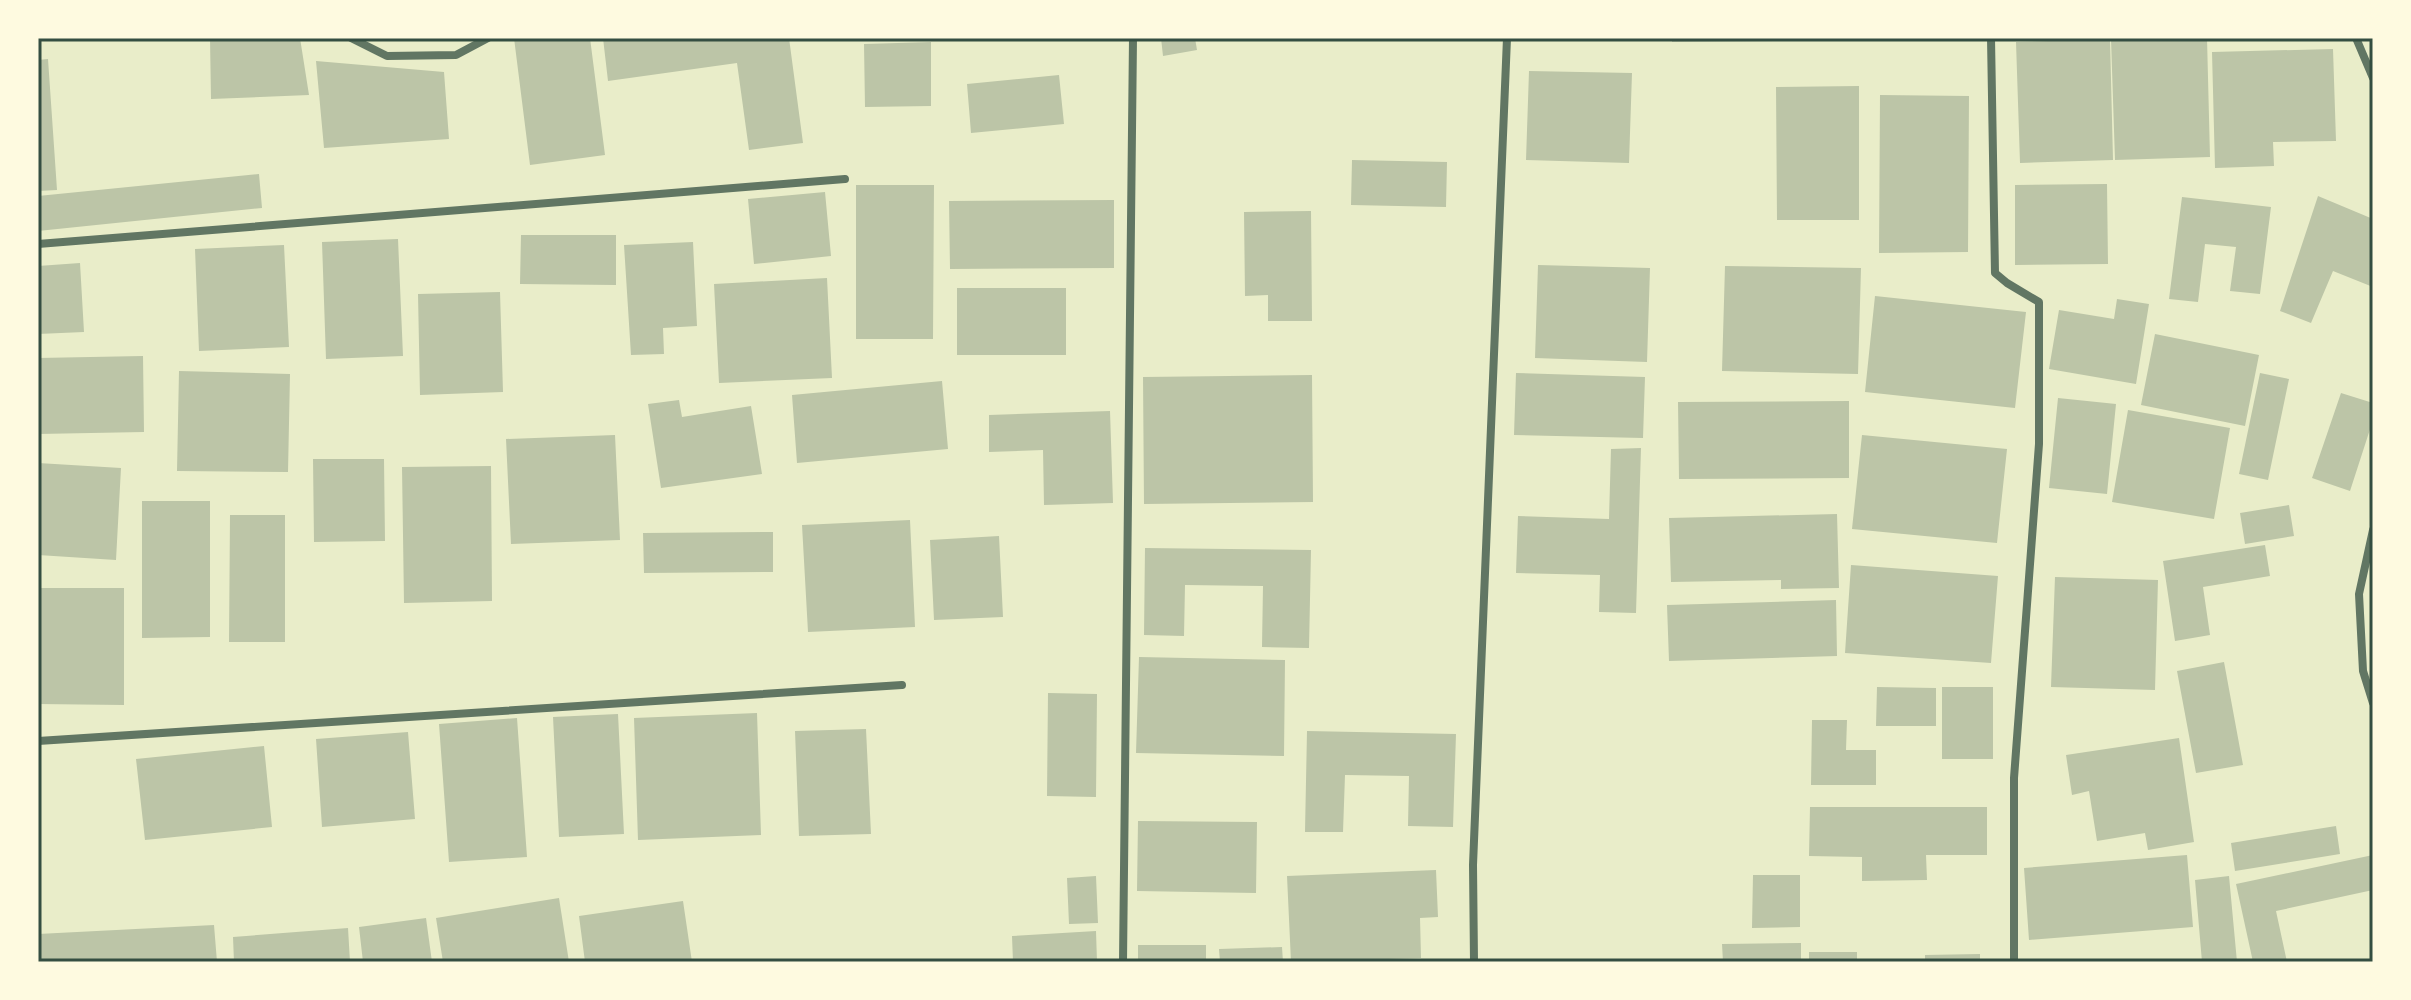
<svg xmlns="http://www.w3.org/2000/svg" width="2411" height="1000" font-family="Inter,sans-serif">
  <rect width="100%" height="100%" fill="#e9edc9"/>
  <!-- building -->
  <path fill="#bcc5a7" d="M210,38H300L309,95L211,99Z
    M514,38H590L605,155L530,165Z
    M603,38H789L803,143L749,150L737,63L608,81Z
    M1161,38H1195L1197,50L1163,56Z
    M1672,38H1775V41L1672,42Z
    M2155,38H2207L2210,157L2115,160L2111,39Z
    M2110,39L2113,160L2020,163L2016,42Z
    M931,42V106L865,107L864,44Z
    M2333,49L2336,141L2273,142L2274,166L2215,168L2212,52Z
    M48,59L57,190L38,191V60Z
    M316,61L444,72L449,139L324,148Z
    M1529,71L1632,73L1629,163L1526,160Z
    M1059,75L1064,124L971,133L967,84Z
    M1859,86V220H1777L1776,87Z
    M1880,95L1969,96L1968,252L1879,253Z
    M1352,160L1447,162L1446,207L1351,205Z
    M259,174L262,208L38,231V196Z
    M2107,184L2108,264L2015,265V185Z
    M856,185H934L933,339H856Z
    M825,192L831,256L754,264L748,199Z
    M2318,196L2373,219V287L2333,271L2311,323L2280,311Z
    M2182,197L2271,207L2260,294L2230,291L2236,247L2205,244L2198,302L2169,299Z
    M1114,200V268L950,269L949,201Z
    M1311,211L1312,321H1268V295L1245,296L1244,212Z
    M521,235H616V285L520,284Z
    M398,239L403,356L326,359L322,242Z
    M693,242L697,326L663,328L664,354L631,355L624,245Z
    M284,245L289,347L199,351L195,249Z
    M80,263L84,332L38,334V266Z
    M1538,265L1650,268L1647,362L1535,358Z
    M1725,266L1861,268L1858,374L1722,371Z
    M827,278L832,378L719,383L714,284Z
    M957,288H1066V355H957Z
    M500,292L503,392L420,395L418,294Z
    M1875,296L2026,312L2015,408L1865,392Z
    M2117,299L2149,304L2136,384L2049,369L2059,310L2114,319Z
    M2155,334L2259,355L2245,426L2141,405Z
    M143,356L144,432L38,434V358Z
    M179,371L290,374L288,472L177,471Z
    M1516,373L1645,377L1643,438L1514,435Z
    M2260,373L2289,379L2268,480L2239,474Z
    M1312,375L1313,502L1144,504L1143,377Z
    M942,381L948,449L797,463L792,395Z
    M2341,393L2373,403V420L2350,491L2312,478Z
    M2058,398L2116,404L2107,494L2049,488Z
    M679,400L682,417L751,406L762,474L661,488L648,404Z
    M1849,401V478L1679,479L1678,402Z
    M2128,410L2230,428L2214,519L2112,502Z
    M1110,411L1113,503L1044,505L1043,450L989,452V415Z
    M615,435L620,540L511,544L506,439Z
    M1862,435L2007,449L1997,543L1852,529Z
    M1641,448L1636,613L1599,612L1600,575L1516,573L1518,516L1609,519L1611,449Z
    M313,459H384L385,541L314,542Z
    M38,463L121,468L116,560L38,555Z
    M491,466L492,601L404,603L402,467Z
    M142,501H210V637L142,638Z
    M2289,505L2294,536L2245,544L2240,513Z
    M1837,514L1839,588L1781,589V580L1671,582L1669,518Z
    M230,515H285V642H229Z
    M910,520L915,627L808,632L802,525Z
    M773,532V572L644,573L643,533Z
    M999,536L1003,617L934,620L930,540Z
    M2265,545L2270,576L2203,587L2210,635L2175,641L2163,561Z
    M1145,548L1311,550L1309,648L1262,647L1263,586L1185,585L1184,636L1144,635Z
    M1851,565L1998,576L1991,663L1845,653Z
    M2055,577L2158,580L2155,690L2051,687Z
    M38,588H124V705L38,704Z
    M1836,600L1837,656L1669,661L1667,605Z
    M1139,657L1285,660L1284,756L1136,753Z
    M2224,662L2243,765L2196,773L2177,671Z
    M1877,687L1936,688V726H1876Z
    M1942,687H1993V759H1942Z
    M1048,693L1097,694L1096,797L1047,796Z
    M757,713L761,835L638,840L634,718Z
    M618,714L624,834L559,837L553,717Z
    M517,718L527,857L449,862L439,724Z
    M1812,720H1847L1846,750H1876V785H1811Z
    M866,729L871,834L799,836L795,731Z
    M1307,731L1456,734L1453,827L1408,826L1409,776L1345,775L1343,832H1305Z
    M408,732L415,819L322,827L316,739Z
    M2179,738L2194,842L2148,850L2145,833L2097,841L2089,791L2072,795L2066,755Z
    M264,746L272,827L145,840L136,759Z
    M1810,807H1987V855H1926L1927,880L1862,881V857L1809,856Z
    M1138,821L1257,822L1256,893L1137,891Z
    M2336,826L2340,854L2235,871L2231,843Z
    M2187,855L2193,927L2029,940L2024,868Z
    M2373,855V890L2276,911L2287,962H2253L2236,884Z
    M1436,870L1438,917L1420,918L1421,958L1291,962L1287,876Z
    M1753,875H1800V927L1752,928Z
    M1096,876L1098,923L1069,924L1067,878Z
    M2229,876L2237,962H2202L2195,880Z
    M559,898L569,962H443L436,918Z
    M683,901L692,962H585L579,916Z
    M426,918L432,962H363L359,927Z
    M214,925L217,962H38V934Z
    M348,928L350,962H234L233,937Z
    M1096,931L1097,962H1013L1012,936Z
    M1801,943V962H1723L1722,944Z
    M1138,945H1206V962H1138Z
    M1282,947L1283,962H1220L1219,949Z
    M1809,952H1857V962H1809Z
    M1980,954V962H1925V955Z"/>
  <g fill="none" stroke-linecap="round" stroke-linejoin="round">
    <!-- minor -->
    <path stroke="#617663" stroke-width="8" d="M351,38L387,56L456,55L488,38
      M1991,38L1995,273L2007,283L2039,302V444L2014,778V962
      M2356,38L2373,78
      M38,244L845,179
      M2373,530L2359,594L2363,671L2373,703
      M38,741L902,685
      M1123,962L1133,38
      M1474,962L1473,865L1507,38"/>
  </g>
  <!-- border -->
  <rect width="2411" height="1000" fill="none" stroke="#fefae0" stroke-width="80"/>
  <rect x="40" y="40" width="2331" height="920" fill="none" stroke="#344e41" stroke-width="3"/>
</svg>
